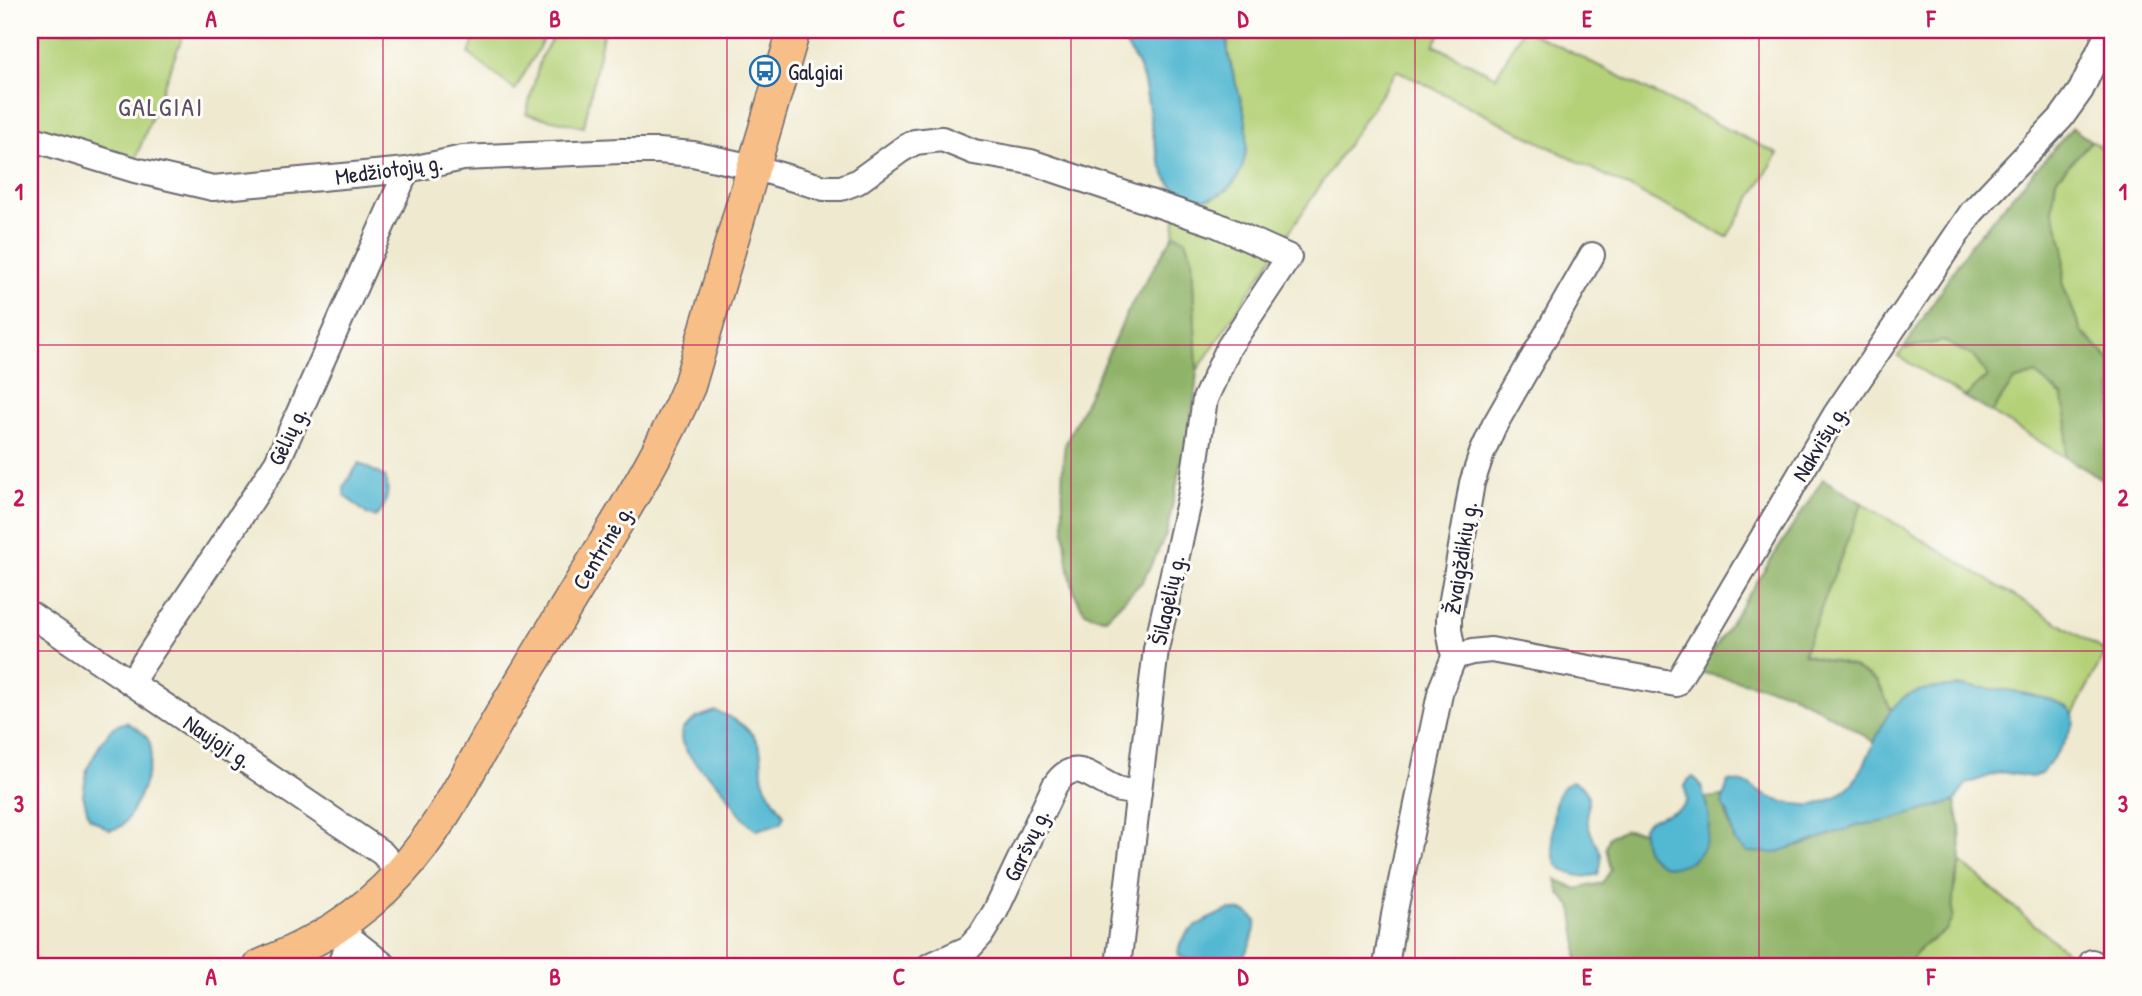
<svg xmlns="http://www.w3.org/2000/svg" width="2142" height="996" font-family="'Patrick Hand',sans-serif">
  <rect width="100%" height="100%" fill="#fdfcf7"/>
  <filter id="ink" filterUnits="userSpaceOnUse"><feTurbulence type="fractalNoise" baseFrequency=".0143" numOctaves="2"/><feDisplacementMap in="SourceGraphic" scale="14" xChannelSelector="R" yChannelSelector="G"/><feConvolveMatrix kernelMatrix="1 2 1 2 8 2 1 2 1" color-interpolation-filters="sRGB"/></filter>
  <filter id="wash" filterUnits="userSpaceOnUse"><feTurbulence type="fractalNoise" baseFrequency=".00686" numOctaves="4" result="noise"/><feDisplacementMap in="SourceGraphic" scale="28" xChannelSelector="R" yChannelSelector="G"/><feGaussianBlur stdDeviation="1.57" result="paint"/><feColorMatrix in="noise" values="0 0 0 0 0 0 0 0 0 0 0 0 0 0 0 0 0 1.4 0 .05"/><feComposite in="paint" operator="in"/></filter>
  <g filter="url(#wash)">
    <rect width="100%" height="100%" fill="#efe9cf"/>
    <!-- green -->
    <path fill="#b4d178" stroke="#6b7a5a" stroke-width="2" d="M30,30H185L134,163L30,131Z
      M477,30H549L515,90L469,54Z
      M557,30H604L584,127L526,114L541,57Z
      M1227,30H1442L1434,45L1496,77L1522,30H1526L1778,154L1727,237L1397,70L1197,371L1192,258L1186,240L1174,234L1177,191L1193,199L1213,198L1228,190L1238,177L1247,129L1228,52Z
      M2091,141L2112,156V362L2081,331L2063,285L2064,247L2052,209L2056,179Z
      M1944,341L1973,356L1988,376L1965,397L1898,356L1904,348Z
      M2036,374L2062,396L2068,424L2065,457L1992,413L2013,381Z
      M1862,503L2106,652L2073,714L2067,707L2052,700L2013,691L1960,686L1902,699L1892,712L1878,682L1852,666L1803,654Z
      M1961,862L2082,965L2084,966H1907L1921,947L1934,939L1953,894Z"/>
    <!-- forest -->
    <path fill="#8fb368" stroke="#586a52" stroke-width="2" d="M2072,128L2091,141L2056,179L2052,209L2064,247L2063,285L2081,331L2112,362V485L2065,457L2068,424L2062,396L2036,374L2013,381L1992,413L1965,397L1988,376L1973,356L1944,341L1904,348L1970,245Z
      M1174,234L1186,240L1192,258L1197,371L1194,404L1166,535L1143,581L1106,618C1097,617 1087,616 1082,608C1063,581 1059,478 1065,445L1130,307Z
      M1823,479L1862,503L1803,654L1852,666L1878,682L1892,712L1874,742L1841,721L1788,692L1699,672Z
      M1723,796C1722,806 1732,830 1735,842L1802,846L1826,835L1860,825L1887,821L1955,801L1960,826L1961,862L1954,884L1952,919L1946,930L1921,947L1907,966H1577V939L1572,907L1560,894L1556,879L1576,889L1602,883L1611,870L1606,847L1610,836L1625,830L1643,831C1645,846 1651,860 1665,865L1707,806L1704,798Z"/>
    <!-- water -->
    <path fill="#53b8d2" stroke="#3a6d86" stroke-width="2" d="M1113,30H1227C1227,37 1227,44 1228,51C1231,77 1245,102 1247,129C1248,144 1245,167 1236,180C1226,192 1216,198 1200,199C1151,201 1153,111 1143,79C1137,59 1126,45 1113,30Z
      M359,463L385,477C391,489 386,509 375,517L368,515L344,495V486Z
      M1960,686L2013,691L2052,700L2067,707L2073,714L2074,722L2064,743L2041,774L2032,777L2001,772L1966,784L1955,801L1887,821L1860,825L1775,853L1747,852L1735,842L1728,813L1722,804L1728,781C1735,782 1743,782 1749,785C1751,786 1756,790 1758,791C1773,801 1796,806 1814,805C1819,804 1825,801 1829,800C1873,783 1870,723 1903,698C1919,687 1942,688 1960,686Z
      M715,711C733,717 755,730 760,749C763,760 760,772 764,782C768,793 778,805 784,815L781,823L757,830C740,820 733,800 719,785C706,772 691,762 683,745C680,740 681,734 682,729L696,718Z
      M126,722C135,727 147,733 150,744C156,761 134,817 120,827C117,829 113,829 109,830L89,817L83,795L87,769L102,741L113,727Z
      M1693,777C1703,783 1702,790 1705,800C1728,874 1639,890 1643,827C1653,812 1680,817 1687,800L1685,786L1689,779Z
      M1571,781C1600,790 1582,808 1589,828C1596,849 1607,850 1598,874C1585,879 1566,876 1557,864C1550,855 1552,809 1557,797C1560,790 1565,785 1571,781Z
      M1229,910C1240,910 1250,911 1256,921C1255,932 1249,955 1238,960C1222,969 1194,964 1179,956C1174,932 1211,917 1229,910Z"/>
  </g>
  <g filter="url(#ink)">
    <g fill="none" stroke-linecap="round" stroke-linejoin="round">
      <!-- minor casing -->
      <g stroke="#6a686f" stroke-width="28">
        <path id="minor" d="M30,138L135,170L213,188L407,170L463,158L620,151H659L693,154L753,167L824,188H841L857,182L901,150L915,142L942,139L974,152L1031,162L1215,224L1289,257L1229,347L1205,399L1191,493L1156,649L1118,966
          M30,614L382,853L400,873
          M1454,657L1472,652L1491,650L1676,684L1835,415L1972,212L2061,118L2081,90L2109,30
          M131,682L277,462L407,170
          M351,939L385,966
          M2092,962L2100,966
          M339,966L351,939L344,924
          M929,966L969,948L981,935L995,912L1055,785C1075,755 1092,779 1117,789C1123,791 1131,792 1139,793
          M1386,966L1394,915L1441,689L1454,657L1449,630V617L1472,483L1482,453L1494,426L1592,255"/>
      </g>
      <!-- major casing -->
      <g stroke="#6a686f" stroke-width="35">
        <path id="major" d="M260,966C315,943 359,918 400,873C445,824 473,761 508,703C539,652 570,601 601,549C633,496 665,443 689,386L794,30"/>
      </g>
      <!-- minor -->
      <use href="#minor" stroke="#fff" stroke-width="24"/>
      <!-- major -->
      <use href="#major" stroke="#f7be87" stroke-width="32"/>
    </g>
  </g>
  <!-- grid -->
  <path fill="none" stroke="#c2185b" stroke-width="2" stroke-opacity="0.55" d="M383,30V966M727,30V966M1071,30V966M1415,30V966M1759,30V966M30,345H2112M30,651H2112"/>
  <!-- icons -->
  <defs>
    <g id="bus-ring" transform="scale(1.575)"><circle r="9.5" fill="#fdfcf7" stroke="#1f6fb2" stroke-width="1.5"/><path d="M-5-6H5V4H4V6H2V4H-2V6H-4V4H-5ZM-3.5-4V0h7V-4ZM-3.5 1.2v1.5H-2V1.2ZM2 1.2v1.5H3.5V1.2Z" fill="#1f6fb2"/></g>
  </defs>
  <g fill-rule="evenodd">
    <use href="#bus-ring" x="765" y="71"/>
  </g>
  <g text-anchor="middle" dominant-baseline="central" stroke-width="6" stroke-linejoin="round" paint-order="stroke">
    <!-- poi labels -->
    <g font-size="23" fill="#22223b" stroke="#fdfcf7" text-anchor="start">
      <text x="788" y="71">Galgiai</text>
    </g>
    <!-- street labels -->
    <g font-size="23" fill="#22223b" stroke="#fdfcf7">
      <text transform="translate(389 169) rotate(-8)">Medžiotojų g.</text>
      <text transform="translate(287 436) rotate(-65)">Gėlių g.</text>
      <text transform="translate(1819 443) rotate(-59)">Nakvišų g.</text>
      <text transform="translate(602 547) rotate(-59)">Centrinė g.</text>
      <text transform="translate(1460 558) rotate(-81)">Žvaigždikių g.</text>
      <text transform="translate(1167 600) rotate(-78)">Šilagėlių g.</text>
      <text transform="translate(218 741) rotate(34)">Naujoji g.</text>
      <text transform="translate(1026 845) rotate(-65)">Garšvų g.</text>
    </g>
    <!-- quarter labels -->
    <g font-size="26" letter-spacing="2" fill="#5c4d66" stroke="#fdfcf7">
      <text x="161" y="106">GALGIAI</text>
    </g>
  </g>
  <!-- margin -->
  <rect width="2142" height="996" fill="none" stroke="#fdfcf7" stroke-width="77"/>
  <rect x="38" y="38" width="2066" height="920" fill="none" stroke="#c2185b" stroke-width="2.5"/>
  <g font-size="23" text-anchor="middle" font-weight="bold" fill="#c2185b">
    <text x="211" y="27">A</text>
    <text x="555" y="27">B</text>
    <text x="899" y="27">C</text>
    <text x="1243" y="27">D</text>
    <text x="1587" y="27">E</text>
    <text x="1931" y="27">F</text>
    <text x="19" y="200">1</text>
    <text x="2123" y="200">1</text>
    <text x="19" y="506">2</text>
    <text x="2123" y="506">2</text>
    <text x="19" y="812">3</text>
    <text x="2123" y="812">3</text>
    <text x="211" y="985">A</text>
    <text x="555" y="985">B</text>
    <text x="899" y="985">C</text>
    <text x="1243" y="985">D</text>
    <text x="1587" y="985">E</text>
    <text x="1931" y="985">F</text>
  </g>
</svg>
